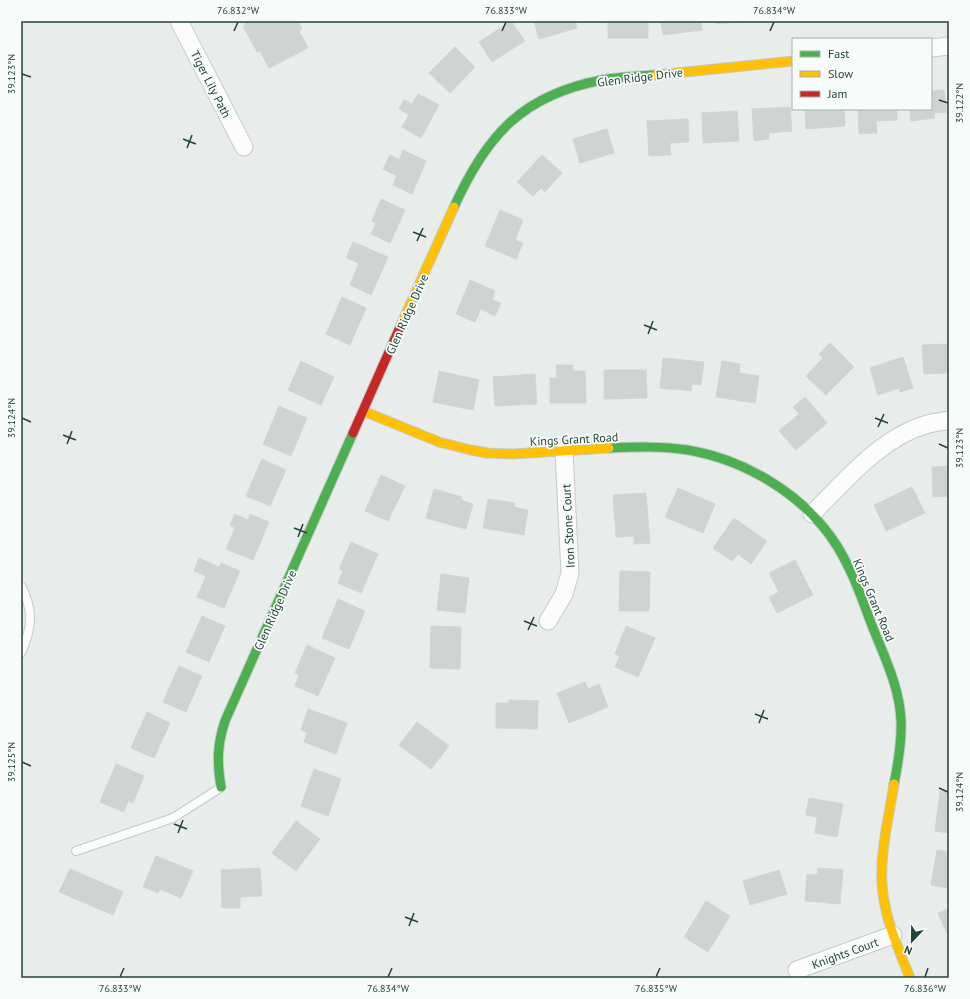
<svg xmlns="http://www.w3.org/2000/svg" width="970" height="999" font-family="'PT Sans',sans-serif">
  <rect width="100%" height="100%" fill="#e8edeb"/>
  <!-- building -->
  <path fill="#cfd4d2" stroke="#d1d6d4" d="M244,21H298L302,29L299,31L308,48L269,68L260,51L257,52L243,26L246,24Z
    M511,21L525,41L492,62L479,42Z
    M534,21H575L577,28L539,39Z
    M608,21H648V38H608Z
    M661,21H701L702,30L663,35Z
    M716,21H747L717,24Z
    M455,47L475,67L450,93L429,73Z
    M944,90L947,112L934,113L935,118L911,121L910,109H931V91Z
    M418,94L439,105L421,138L402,127L409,115L399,109L404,100L412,104Z
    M790,107L792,131L769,133V139L754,141L752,109Z
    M805,109H844L845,126L806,129Z
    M858,109H897V120L876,121L877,133L859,134Z
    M737,111L739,141L703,143L702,113Z
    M688,119L689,142L670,143L671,155L649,156L647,121Z
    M607,129L614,153L580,163L573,139Z
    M403,150L426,161L412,194L393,185L397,176L383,169L390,155L399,160Z
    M542,155L562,173L545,192L541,188L533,196L517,182Z
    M381,199L405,210L390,243L371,234L376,223L372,221Z
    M500,210L523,220L515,240L523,243L516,259L485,246Z
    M353,242L388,257L371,295L350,285L359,263L346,258Z
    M470,280L495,291L492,300L501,303L495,316L481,309L475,322L456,314Z
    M342,297L366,308L350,345L326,334Z
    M830,343L854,367L826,395L806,376L823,358L819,354Z
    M949,344V373L924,374L922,345Z
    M903,357L913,388L900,392L899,388L878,395L870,368Z
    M663,358L704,362L701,385L692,384L691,391L660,388Z
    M301,361L334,377L321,405L288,390Z
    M722,361L740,364L739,373L759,376L755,403L716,397Z
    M556,365H573V371H585L586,403H550V378H557Z
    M604,370H646L647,398L604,399Z
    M439,371L479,380L473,410L433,402Z
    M535,374L537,404L495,406L493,377Z
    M805,397L827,423L796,450L779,431L799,414L793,407Z
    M279,406L307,418L291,456L263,444Z
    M262,459L286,470L270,506L246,496Z
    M949,466V503V496L933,497L932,467Z
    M381,475L405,486L388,521L365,511Z
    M912,487L925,513L886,531L874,505Z
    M678,488L715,504L703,533L665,517Z
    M434,489L462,497L461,500L473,504L466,529L426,518Z
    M646,493L650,543L634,544V536L616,537L613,495Z
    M488,499L515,503L514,507L528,510L524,535L483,528Z
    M235,514L248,520L250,514L269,522L253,560L226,549L235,528L230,525Z
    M734,518L767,541L751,564L738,554L732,561L713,548Z
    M351,542L378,554L361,593L338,583L343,571L339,569Z
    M199,558L219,567L221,563L240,571L224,608L197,597L206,576L194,571Z
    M795,560L813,595L777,613L769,597L779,592L769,573Z
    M620,571L650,572L649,611H619Z
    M441,574L469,578L465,613L437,610Z
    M338,599L365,611L349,649L322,638Z
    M202,616L225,626L209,662L186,652Z
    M431,626L461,627L460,669L430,668Z
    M626,626L655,638L638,677L615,667L620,656L615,654Z
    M307,645L335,658L318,696L295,686L299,675L295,673Z
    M179,666L202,676L186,712L163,702Z
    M585,682L588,689L599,684L608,707L569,723L557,693Z
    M509,700L538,701L537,729L496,728V703H509Z
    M308,709L347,723L336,754L304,742L307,733L301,730Z
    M147,712L170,723L154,758L131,748Z
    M417,722L449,746L431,769L399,745Z
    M116,764L144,776L133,803L128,801L124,812L100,802Z
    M314,769L341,779L328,816L301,806Z
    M940,791L949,792V833L935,831Z
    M809,798L843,804L837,837L815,833L817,817L806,815Z
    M296,821L320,839L296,871L272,853Z
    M937,850L949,852V888L931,885Z
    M156,856L193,871L181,898L160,889L158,893L143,887Z
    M260,868L262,896L240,897V908H222L221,870Z
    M818,868L843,870L840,904L805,901L807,874L817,875Z
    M70,869L123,892L113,915L59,892Z
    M779,870L787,894L750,905L743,881Z
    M706,901L730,916L708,952L684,937Z
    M949,909V938L938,913Z"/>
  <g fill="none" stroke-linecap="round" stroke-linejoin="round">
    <!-- lane casing -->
    <g stroke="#c5cac8" stroke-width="10">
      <path id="lane" d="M21,586C34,610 32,628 21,653
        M76,851L173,818L220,788"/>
    </g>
    <!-- street casing -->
    <g stroke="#c5cac8" stroke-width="19">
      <path id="street" d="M179,21L244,147
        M931,48L949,46
        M812,514C845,481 881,437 928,424C935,422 942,422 949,420
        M548,621L564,594L570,573L564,451
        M797,970L893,935"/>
    </g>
    <!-- fast casing -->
    <g stroke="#c3cbc8" stroke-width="11">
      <path id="fast" d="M454,207C486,136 522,95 602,80C619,77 638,76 656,75
        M609,448C635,447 661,446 688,450C746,460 805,495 837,546C852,570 861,596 871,623C883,654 900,687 901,721C902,742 898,764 894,784
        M221,787C217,762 217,745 225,721L353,433"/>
    </g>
    <!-- slow casing -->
    <g stroke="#c3cbc8" stroke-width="11">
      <path id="slow" d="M656,75L793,61
        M400,327L454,207
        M363,411L439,442L471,450L487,453L513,454L609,448
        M894,784C889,817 880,851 882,884C884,917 898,948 910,978"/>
    </g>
    <!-- jam casing -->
    <g stroke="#c3cbc8" stroke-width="11">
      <path id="jam" d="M353,433L400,327"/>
    </g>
    <!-- lane -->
    <use href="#lane" stroke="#fcfcfc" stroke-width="8"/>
    <!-- street -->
    <use href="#street" stroke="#fcfcfc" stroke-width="17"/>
    <!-- fast -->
    <use href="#fast" stroke="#4caf50" stroke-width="9"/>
    <!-- slow -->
    <use href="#slow" stroke="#ffc107" stroke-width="9"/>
    <!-- jam -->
    <use href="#jam" stroke="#c62828" stroke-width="9"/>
  </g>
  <!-- ticks -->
  <path fill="none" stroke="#24423a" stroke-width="1.5" d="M234,31L238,22M502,31L506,22M770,31L774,22M22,74L31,77M939,100L948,103M183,139L196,144M187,148L192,135M413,232L426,237M417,241L423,228M644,325L657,330M648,334L653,321M22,418L31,422M875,418L888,423M878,427L884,414M63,435L76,440M67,444L72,431M939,444L948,448M294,528L307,533M298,537L303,524M524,621L537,626M528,630L534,617M755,714L768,719M759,723L764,710M22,762L31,766M939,788L948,792M174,824L187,829M178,833L183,820M405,917L418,922M409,926L414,913M120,977L124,968M388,977L392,968M656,977L660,968M925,977L928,968"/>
  <g text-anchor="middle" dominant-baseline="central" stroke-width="3.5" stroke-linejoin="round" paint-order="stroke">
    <!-- street labels -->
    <g font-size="12" fill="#24423a" stroke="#f7fbf9">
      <text transform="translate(640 77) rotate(-7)">Glen Ridge Drive</text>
      <text transform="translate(211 84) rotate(63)">Tiger Lily Path</text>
      <text transform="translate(407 314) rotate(-66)">Glen Ridge Drive</text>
      <text transform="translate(574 439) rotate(-3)">Kings Grant Road</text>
      <text transform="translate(568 526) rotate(-93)">Iron Stone Court</text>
      <text transform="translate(874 600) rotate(67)">Kings Grant Road</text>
      <text transform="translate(275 610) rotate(-66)">Glen Ridge Drive</text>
      <text transform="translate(845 953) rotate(-20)">Knights Court</text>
    </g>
  </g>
  <!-- border -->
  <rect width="970" height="999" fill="none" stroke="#f7fbf9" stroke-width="44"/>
  <!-- legend -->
  <rect x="792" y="38" width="140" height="72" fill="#f7fbf9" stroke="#a3b1ad"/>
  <rect x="800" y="51" width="20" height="6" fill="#4caf50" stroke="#a3b1ad"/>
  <text x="828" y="58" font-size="12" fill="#24423a">Fast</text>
  <rect x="800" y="71" width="20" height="6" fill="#ffc107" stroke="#a3b1ad"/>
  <text x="828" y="78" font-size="12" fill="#24423a">Slow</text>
  <rect x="800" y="91" width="20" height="6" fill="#c62828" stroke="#a3b1ad"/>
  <text x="828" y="98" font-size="12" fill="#24423a">Jam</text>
  <!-- north arrow -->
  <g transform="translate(912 941) rotate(202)" stroke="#f7fbf9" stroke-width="3" paint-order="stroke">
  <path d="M0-3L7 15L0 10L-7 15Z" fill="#24423a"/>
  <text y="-6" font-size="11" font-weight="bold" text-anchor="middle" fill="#24423a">N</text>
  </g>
  <rect x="22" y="22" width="926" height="955" fill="none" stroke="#24423a" stroke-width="1.5"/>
  <g font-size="10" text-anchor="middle" fill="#24423a">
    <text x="238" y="14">76.832°W</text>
    <text x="506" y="14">76.833°W</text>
    <text x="774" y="14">76.834°W</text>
    <text transform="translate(11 74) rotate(-90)" y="4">39.123°N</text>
    <text transform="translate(959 103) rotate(-90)" y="4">39.122°N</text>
    <text transform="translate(11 418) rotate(-90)" y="4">39.124°N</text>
    <text transform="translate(959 448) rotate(-90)" y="4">39.123°N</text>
    <text transform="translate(11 762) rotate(-90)" y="4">39.125°N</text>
    <text transform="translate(959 792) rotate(-90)" y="4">39.124°N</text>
    <text x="120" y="992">76.833°W</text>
    <text x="388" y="992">76.834°W</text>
    <text x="656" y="992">76.835°W</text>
    <text x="925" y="992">76.836°W</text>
  </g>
</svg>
